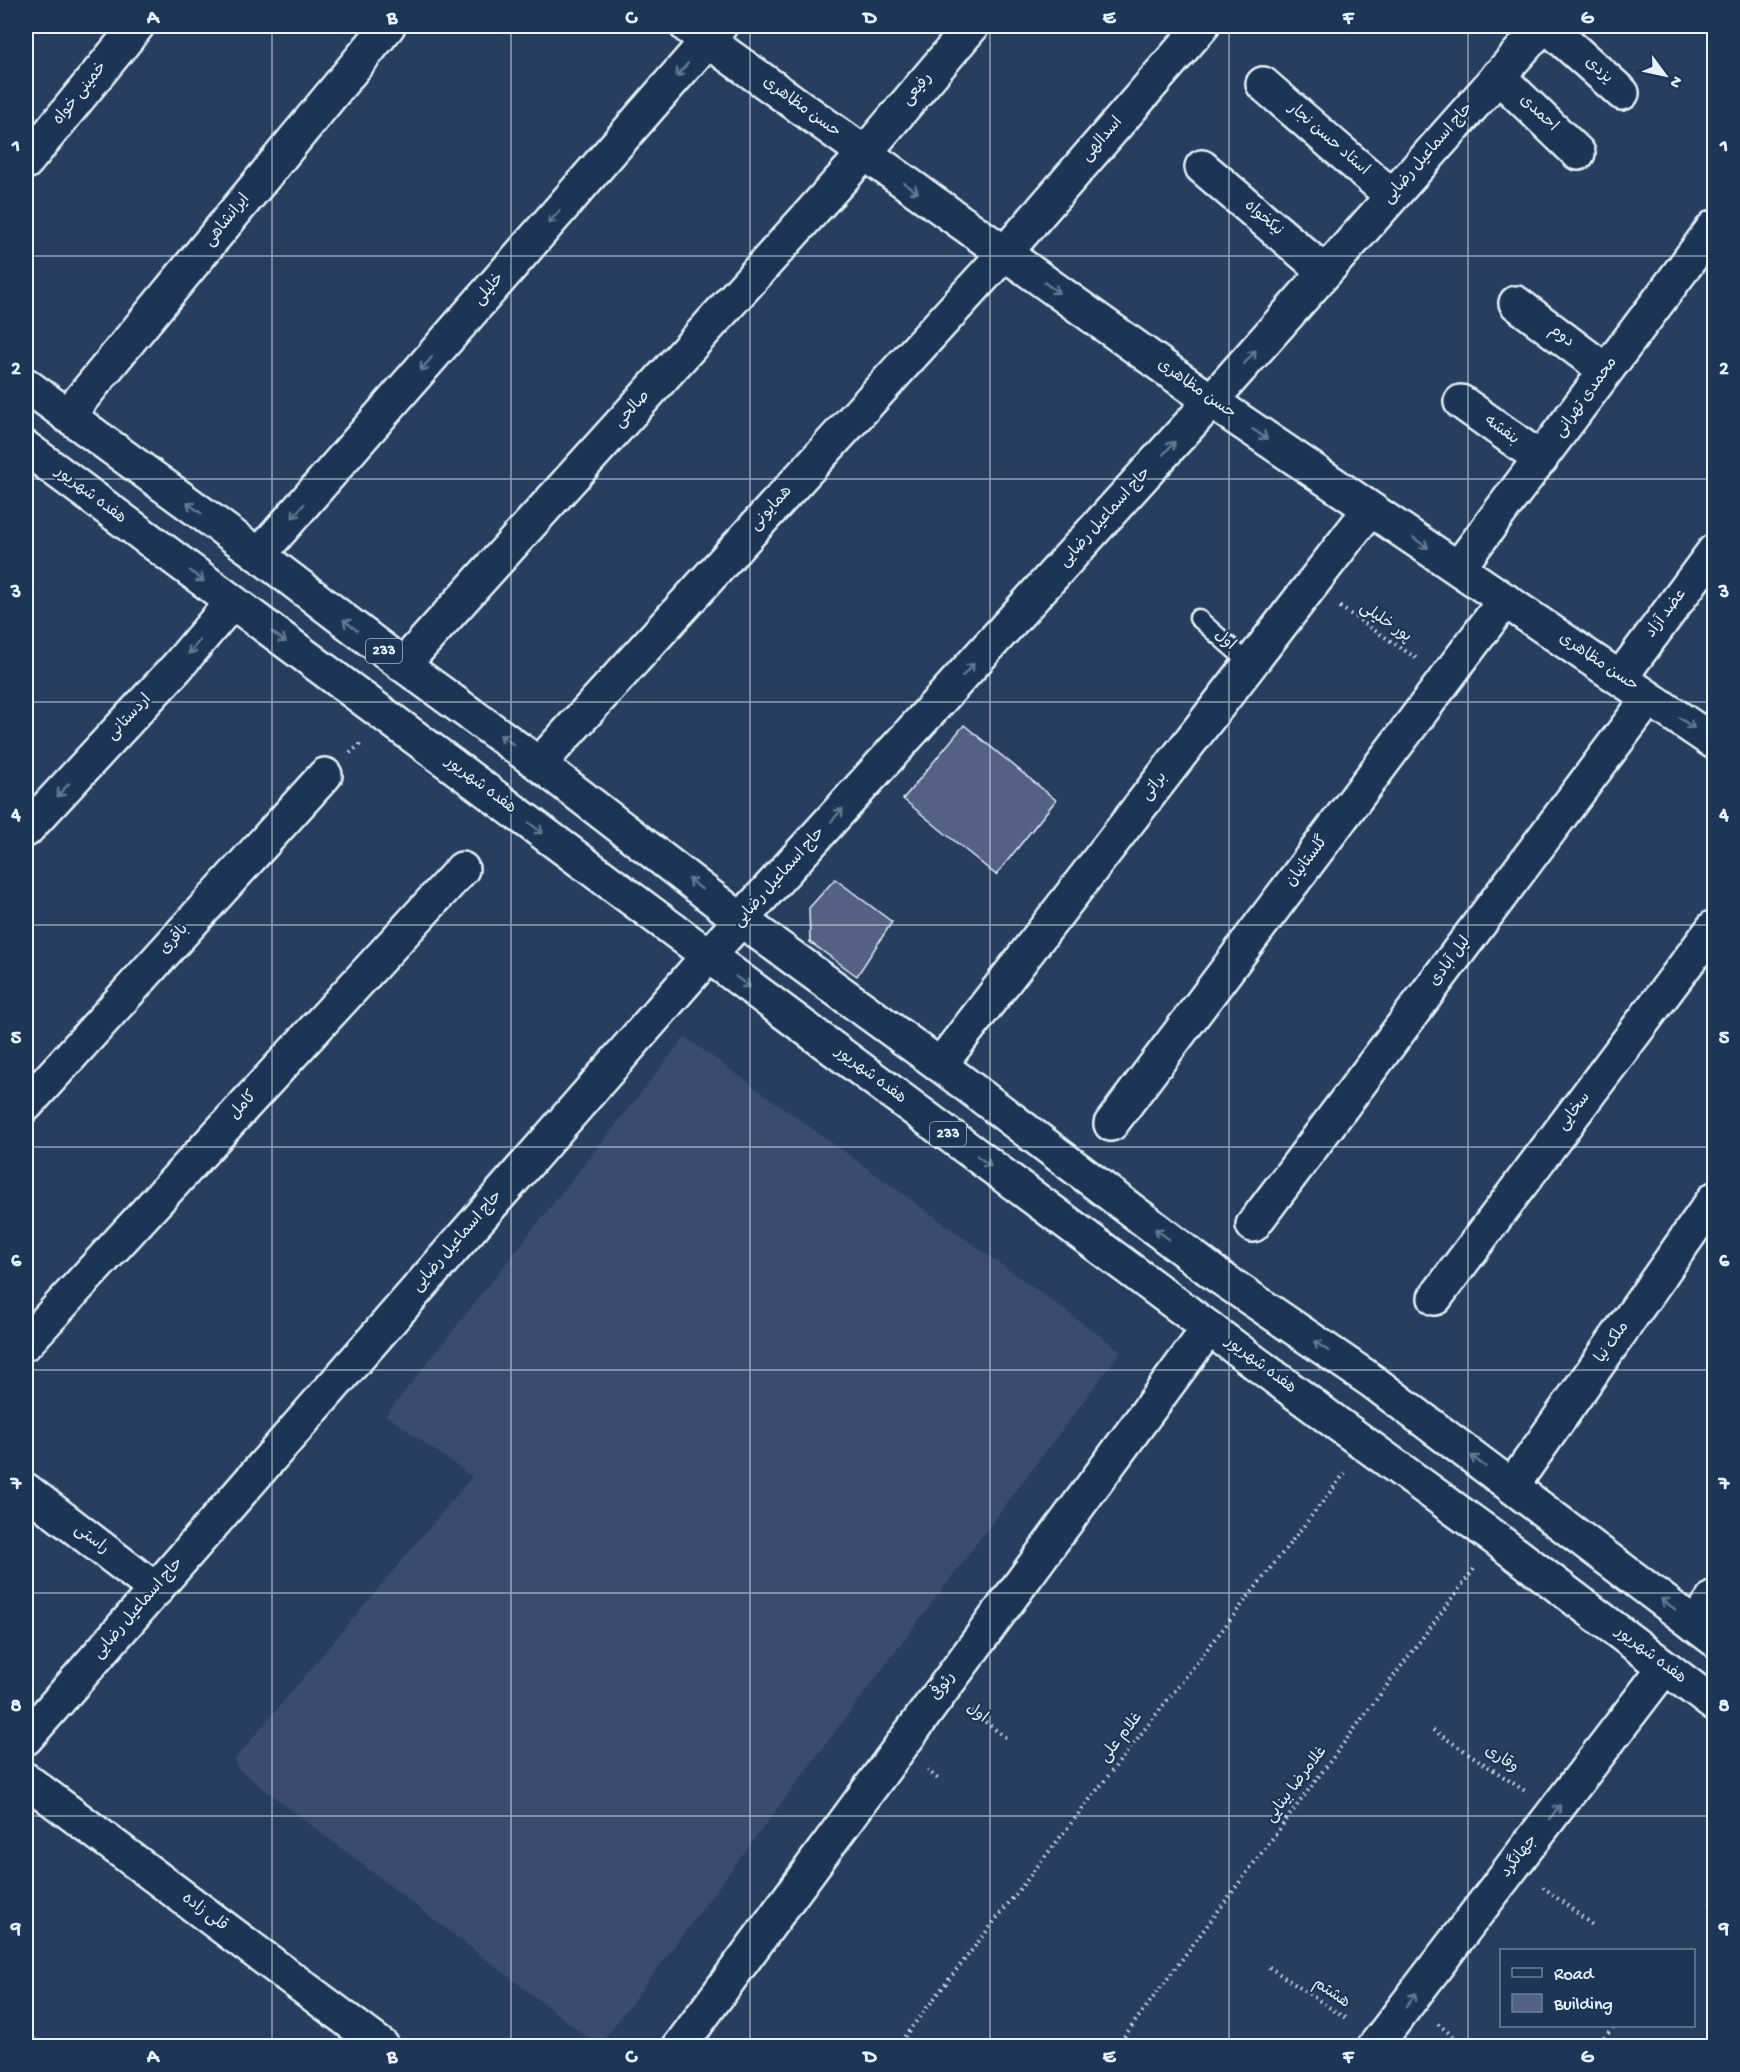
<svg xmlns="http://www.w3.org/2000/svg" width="1740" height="2072" font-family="'Gochi Hand','Playpen Sans Arabic',sans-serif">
  <rect width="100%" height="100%" fill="#283e61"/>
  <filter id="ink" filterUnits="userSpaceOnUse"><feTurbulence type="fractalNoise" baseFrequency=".0167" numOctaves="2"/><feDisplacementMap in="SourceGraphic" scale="12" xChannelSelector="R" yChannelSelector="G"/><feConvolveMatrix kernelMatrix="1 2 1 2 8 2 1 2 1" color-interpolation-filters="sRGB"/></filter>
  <g filter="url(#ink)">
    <!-- built -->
    <path fill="#3a4b6f" d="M685,1037L1121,1351L599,2046L237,1768L235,1759L472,1477L386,1415Z"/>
    <!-- building -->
    <path fill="#556087" stroke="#e8f1f8" stroke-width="1.5" d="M964,725L1056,800L996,875L903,799Z
      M835,879L892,922L857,976L810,942L809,908Z"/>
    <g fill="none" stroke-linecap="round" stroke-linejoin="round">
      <!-- lane casing -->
      <g stroke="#e8f1f8" stroke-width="21">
        <path id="lane" d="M1198,618L1250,664"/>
      </g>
      <!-- street casing -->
      <g stroke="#e8f1f8" stroke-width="38">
        <path id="street" d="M687,26L1211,401L1714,742
          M1547,26L1622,93
          M1498,76L1578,153
          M1263,84L1392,196
          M26,162L137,26
          M1202,167L1325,272
          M1516,303L1606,371
          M1461,402L1541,459
          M67,416L388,26
          M259,555L720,26
          M1458,568L1714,227
          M403,665L864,154L972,26
          M1620,678L1714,551
          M539,764L1004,254L1202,26
          M26,830L177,667L232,602
          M940,1065L1370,509
          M26,1105L325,775
          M1111,1124L1505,600
          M1253,1225L1649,698
          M1435,1298L1714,927
          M26,1343L462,869
          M1512,1486L1714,1199
          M26,1490L156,1590
          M1695,1625L1714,1598
          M26,1780L382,2046
          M680,2046L1209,1328
          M1375,2046L1665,1667"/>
      </g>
      <!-- secondary casing -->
      <g stroke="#e8f1f8" stroke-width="38">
        <path id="secondary" d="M26,1738L708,956L1211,401L1543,26"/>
      </g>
      <!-- primary casing -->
      <g stroke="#e8f1f8" stroke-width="38">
        <path id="primary" d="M26,385L259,555L403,665L539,764L741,920L940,1065L1218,1276L1372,1381L1714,1639
          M26,448L1339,1425L1496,1539L1714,1704"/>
      </g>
      <!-- path -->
      <path stroke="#e8f1f8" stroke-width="4" stroke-dasharray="1.5 4.5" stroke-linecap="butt" d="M1340,607L1416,658
        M350,753L363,742
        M971,1711L1009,1740
        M1433,1730L1525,1791
        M927,1770L938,1779
        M1543,1887L1595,1927
        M1710,1905L1714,1901
        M1269,1967L1348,2020
        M1438,2024L1465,2046
        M26,2033L44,2046
        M897,2046L1345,1473
        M1117,2046L1474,1569
        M1596,2046L1614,2026"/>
      <!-- lane -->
      <use href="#lane" stroke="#1d3557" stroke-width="16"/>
      <!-- street -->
      <use href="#street" stroke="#1d3557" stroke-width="33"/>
      <!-- secondary -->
      <use href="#secondary" stroke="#1d3557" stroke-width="33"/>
      <!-- primary -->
      <use href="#primary" stroke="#1d3557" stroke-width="33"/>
    </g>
    <!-- one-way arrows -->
    <defs><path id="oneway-shaft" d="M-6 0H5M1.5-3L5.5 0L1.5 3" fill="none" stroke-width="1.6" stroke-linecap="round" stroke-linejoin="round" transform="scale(1.5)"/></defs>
    <g stroke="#64778f">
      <use href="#oneway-shaft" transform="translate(682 70) rotate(131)"/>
      <use href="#oneway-shaft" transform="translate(911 188) rotate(35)"/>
      <use href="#oneway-shaft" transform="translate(554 217) rotate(131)"/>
      <use href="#oneway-shaft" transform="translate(1052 288) rotate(35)"/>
      <use href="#oneway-shaft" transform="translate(1250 357) rotate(-49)"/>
      <use href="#oneway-shaft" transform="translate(426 364) rotate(131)"/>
      <use href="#oneway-shaft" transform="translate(1260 434) rotate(34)"/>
      <use href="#oneway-shaft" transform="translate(1169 448) rotate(-48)"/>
      <use href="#oneway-shaft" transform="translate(194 508) rotate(-144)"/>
      <use href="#oneway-shaft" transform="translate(298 511) rotate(131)"/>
      <use href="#oneway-shaft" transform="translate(1421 543) rotate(34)"/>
      <use href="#oneway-shaft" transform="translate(197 576) rotate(37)"/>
      <use href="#oneway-shaft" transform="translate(350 625) rotate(-142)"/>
      <use href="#oneway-shaft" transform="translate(279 637) rotate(36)"/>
      <use href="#oneway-shaft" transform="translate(194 647) rotate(130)"/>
      <use href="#oneway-shaft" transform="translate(968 670) rotate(-48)"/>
      <use href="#oneway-shaft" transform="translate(1687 723) rotate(34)"/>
      <use href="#oneway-shaft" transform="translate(507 740) rotate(-144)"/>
      <use href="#oneway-shaft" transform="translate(63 790) rotate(133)"/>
      <use href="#oneway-shaft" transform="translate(837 815) rotate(-48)"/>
      <use href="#oneway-shaft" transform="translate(536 828) rotate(37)"/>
      <use href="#oneway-shaft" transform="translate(695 884) rotate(-142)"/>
      <use href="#oneway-shaft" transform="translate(743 982) rotate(37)"/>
      <use href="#oneway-shaft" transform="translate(984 1161) rotate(37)"/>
      <use href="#oneway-shaft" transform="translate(1162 1234) rotate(-143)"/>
      <use href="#oneway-shaft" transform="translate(1321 1346) rotate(-146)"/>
      <use href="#oneway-shaft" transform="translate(1478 1461) rotate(-143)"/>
      <use href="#oneway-shaft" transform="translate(1668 1604) rotate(-143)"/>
      <use href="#oneway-shaft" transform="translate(1555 1812) rotate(-52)"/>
      <use href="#oneway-shaft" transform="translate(1411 2000) rotate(-53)"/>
    </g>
  </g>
  <!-- grid -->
  <path fill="none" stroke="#e8f1f8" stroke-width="1.5" stroke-opacity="0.55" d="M272,26V2046M511,26V2046M750,26V2046M990,26V2046M1229,26V2046M1468,26V2046M26,256H1714M26,479H1714M26,702H1714M26,925H1714M26,1147H1714M26,1370H1714M26,1593H1714M26,1816H1714"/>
  <g text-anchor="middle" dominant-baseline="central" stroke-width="4.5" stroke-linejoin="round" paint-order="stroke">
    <!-- shield labels -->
    <g fill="#1d3557" stroke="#abb9c8" stroke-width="1.5">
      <rect x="366" y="639" width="36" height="24" rx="4.5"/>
      <rect x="930" y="1122" width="36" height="24" rx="4.5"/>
    </g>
    <g font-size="15" font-weight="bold" fill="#e8f1f8">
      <text x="384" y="651">233</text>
      <text x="948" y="1134">233</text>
    </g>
    <!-- street labels -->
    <g font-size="16" fill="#e8f1f8" stroke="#1d3557">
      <text transform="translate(1598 71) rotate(42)">یزدی</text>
      <text transform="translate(918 90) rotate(-50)">رفیعی</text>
      <text transform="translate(81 94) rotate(-51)">خمینی خواه</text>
      <text transform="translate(801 108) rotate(36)">حسن مظاهری</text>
      <text transform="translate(1538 114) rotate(43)">احمدی</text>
      <text transform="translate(1103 140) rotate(-49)">اسدالهی</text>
      <text transform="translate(1328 140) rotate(41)">استاد حسن نجار</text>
      <text transform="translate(1429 154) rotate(-49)">حاج اسماعیل رضایی</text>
      <text transform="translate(1263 219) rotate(41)">نیکخواه</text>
      <text transform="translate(228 221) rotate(-51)">ایرانشاهی</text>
      <text transform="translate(490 290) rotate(-49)">خلیلی</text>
      <text transform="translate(1561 337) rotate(37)">دوم</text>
      <text transform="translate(1196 390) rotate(35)">حسن مظاهری</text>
      <text transform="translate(1587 398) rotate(-54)">محمدی تهرانی</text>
      <text transform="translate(633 410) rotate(-48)">صالحی</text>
      <text transform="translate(1501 431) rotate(36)">بنفشه</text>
      <text transform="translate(90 496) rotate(37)">هفده شهریور</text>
      <text transform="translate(772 509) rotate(-48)">همایونی</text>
      <text transform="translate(1106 518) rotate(-48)">حاج اسماعیل رضایی</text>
      <text transform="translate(1667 614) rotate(-53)">عضد آزاد</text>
      <text transform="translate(1385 623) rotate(34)">پور خلیلی</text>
      <text transform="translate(1224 641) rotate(41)">اول</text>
      <text transform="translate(1598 663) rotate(34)">حسن مظاهری</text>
      <text transform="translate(130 718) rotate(-47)">اردستانی</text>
      <text transform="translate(480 786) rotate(37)">هفده شهریور</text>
      <text transform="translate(1155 787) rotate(-52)">براتی</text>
      <text transform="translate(1308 862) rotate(-53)">گلستانیان</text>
      <text transform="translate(780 878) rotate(-48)">حاج اسماعیل رضایی</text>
      <text transform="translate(175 940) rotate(-48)">باقری</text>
      <text transform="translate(1451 962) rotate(-53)">لیل آبادی</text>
      <text transform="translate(870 1076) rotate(37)">هفده شهریور</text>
      <text transform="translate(244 1106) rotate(-47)">کامل</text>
      <text transform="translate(1575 1112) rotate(-53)">سخایی</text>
      <text transform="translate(458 1242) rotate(-49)">حاج اسماعیل رضایی</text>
      <text transform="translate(1613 1343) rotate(-55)">ملک نیا</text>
      <text transform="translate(1260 1366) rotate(37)">هفده شهریور</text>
      <text transform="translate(91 1540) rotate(37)">راستی</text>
      <text transform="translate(139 1609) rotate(-49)">حاج اسماعیل رضایی</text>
      <text transform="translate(1650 1656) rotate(37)">هفده شهریور</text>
      <text transform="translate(944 1687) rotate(-54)">رئوفی</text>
      <text transform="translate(976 1714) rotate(37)">اول</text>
      <text transform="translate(1122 1738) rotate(-52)">غلام علی</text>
      <text transform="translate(1501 1760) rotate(33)">وقاری</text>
      <text transform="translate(1297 1785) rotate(-53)">غلامرضا بینایی</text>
      <text transform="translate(1520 1857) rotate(-52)">جهانگرد</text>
      <text transform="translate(204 1913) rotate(37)">قلی زاده</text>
      <text transform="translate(1331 1994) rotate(34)">هشتم</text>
    </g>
  </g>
  <!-- margin -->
  <rect width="1740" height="2072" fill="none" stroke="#1d3557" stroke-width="66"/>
  <!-- legend -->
  <rect x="1500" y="1949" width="195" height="78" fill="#1d3557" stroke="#6e8097" stroke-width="1.5"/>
  <rect x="1512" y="1968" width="30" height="9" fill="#1d3557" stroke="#6e8097" stroke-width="1.5"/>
  <text x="1554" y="1979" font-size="18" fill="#e8f1f8">Road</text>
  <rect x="1512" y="1994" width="30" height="18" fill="#556087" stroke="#6e8097" stroke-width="1.5"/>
  <text x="1554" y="2009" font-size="18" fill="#e8f1f8">Building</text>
  <!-- north arrow -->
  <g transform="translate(1665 75) rotate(123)" stroke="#1d3557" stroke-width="4.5" paint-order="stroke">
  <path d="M0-4.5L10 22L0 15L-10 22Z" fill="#e8f1f8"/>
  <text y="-9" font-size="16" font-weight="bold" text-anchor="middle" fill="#e8f1f8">N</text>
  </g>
  <rect x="33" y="33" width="1674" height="2006" fill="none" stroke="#e8f1f8" stroke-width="2"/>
  <g font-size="20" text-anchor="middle" font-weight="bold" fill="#e8f1f8">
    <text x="153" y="23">A</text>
    <text x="392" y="23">B</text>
    <text x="631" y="23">C</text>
    <text x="870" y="23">D</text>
    <text x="1109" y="23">E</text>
    <text x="1348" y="23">F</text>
    <text x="1587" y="23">G</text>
    <text x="16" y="151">1</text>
    <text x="1724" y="151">1</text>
    <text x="16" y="374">2</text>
    <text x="1724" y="374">2</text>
    <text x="16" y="597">3</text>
    <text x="1724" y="597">3</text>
    <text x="16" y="820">4</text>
    <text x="1724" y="820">4</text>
    <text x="16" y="1043">5</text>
    <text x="1724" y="1043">5</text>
    <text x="16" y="1266">6</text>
    <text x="1724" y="1266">6</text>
    <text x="16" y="1489">7</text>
    <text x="1724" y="1489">7</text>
    <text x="16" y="1711">8</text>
    <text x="1724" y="1711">8</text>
    <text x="16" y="1934">9</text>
    <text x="1724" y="1934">9</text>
    <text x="153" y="2062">A</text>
    <text x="392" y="2062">B</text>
    <text x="631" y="2062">C</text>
    <text x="870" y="2062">D</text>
    <text x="1109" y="2062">E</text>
    <text x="1348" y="2062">F</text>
    <text x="1587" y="2062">G</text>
  </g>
</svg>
